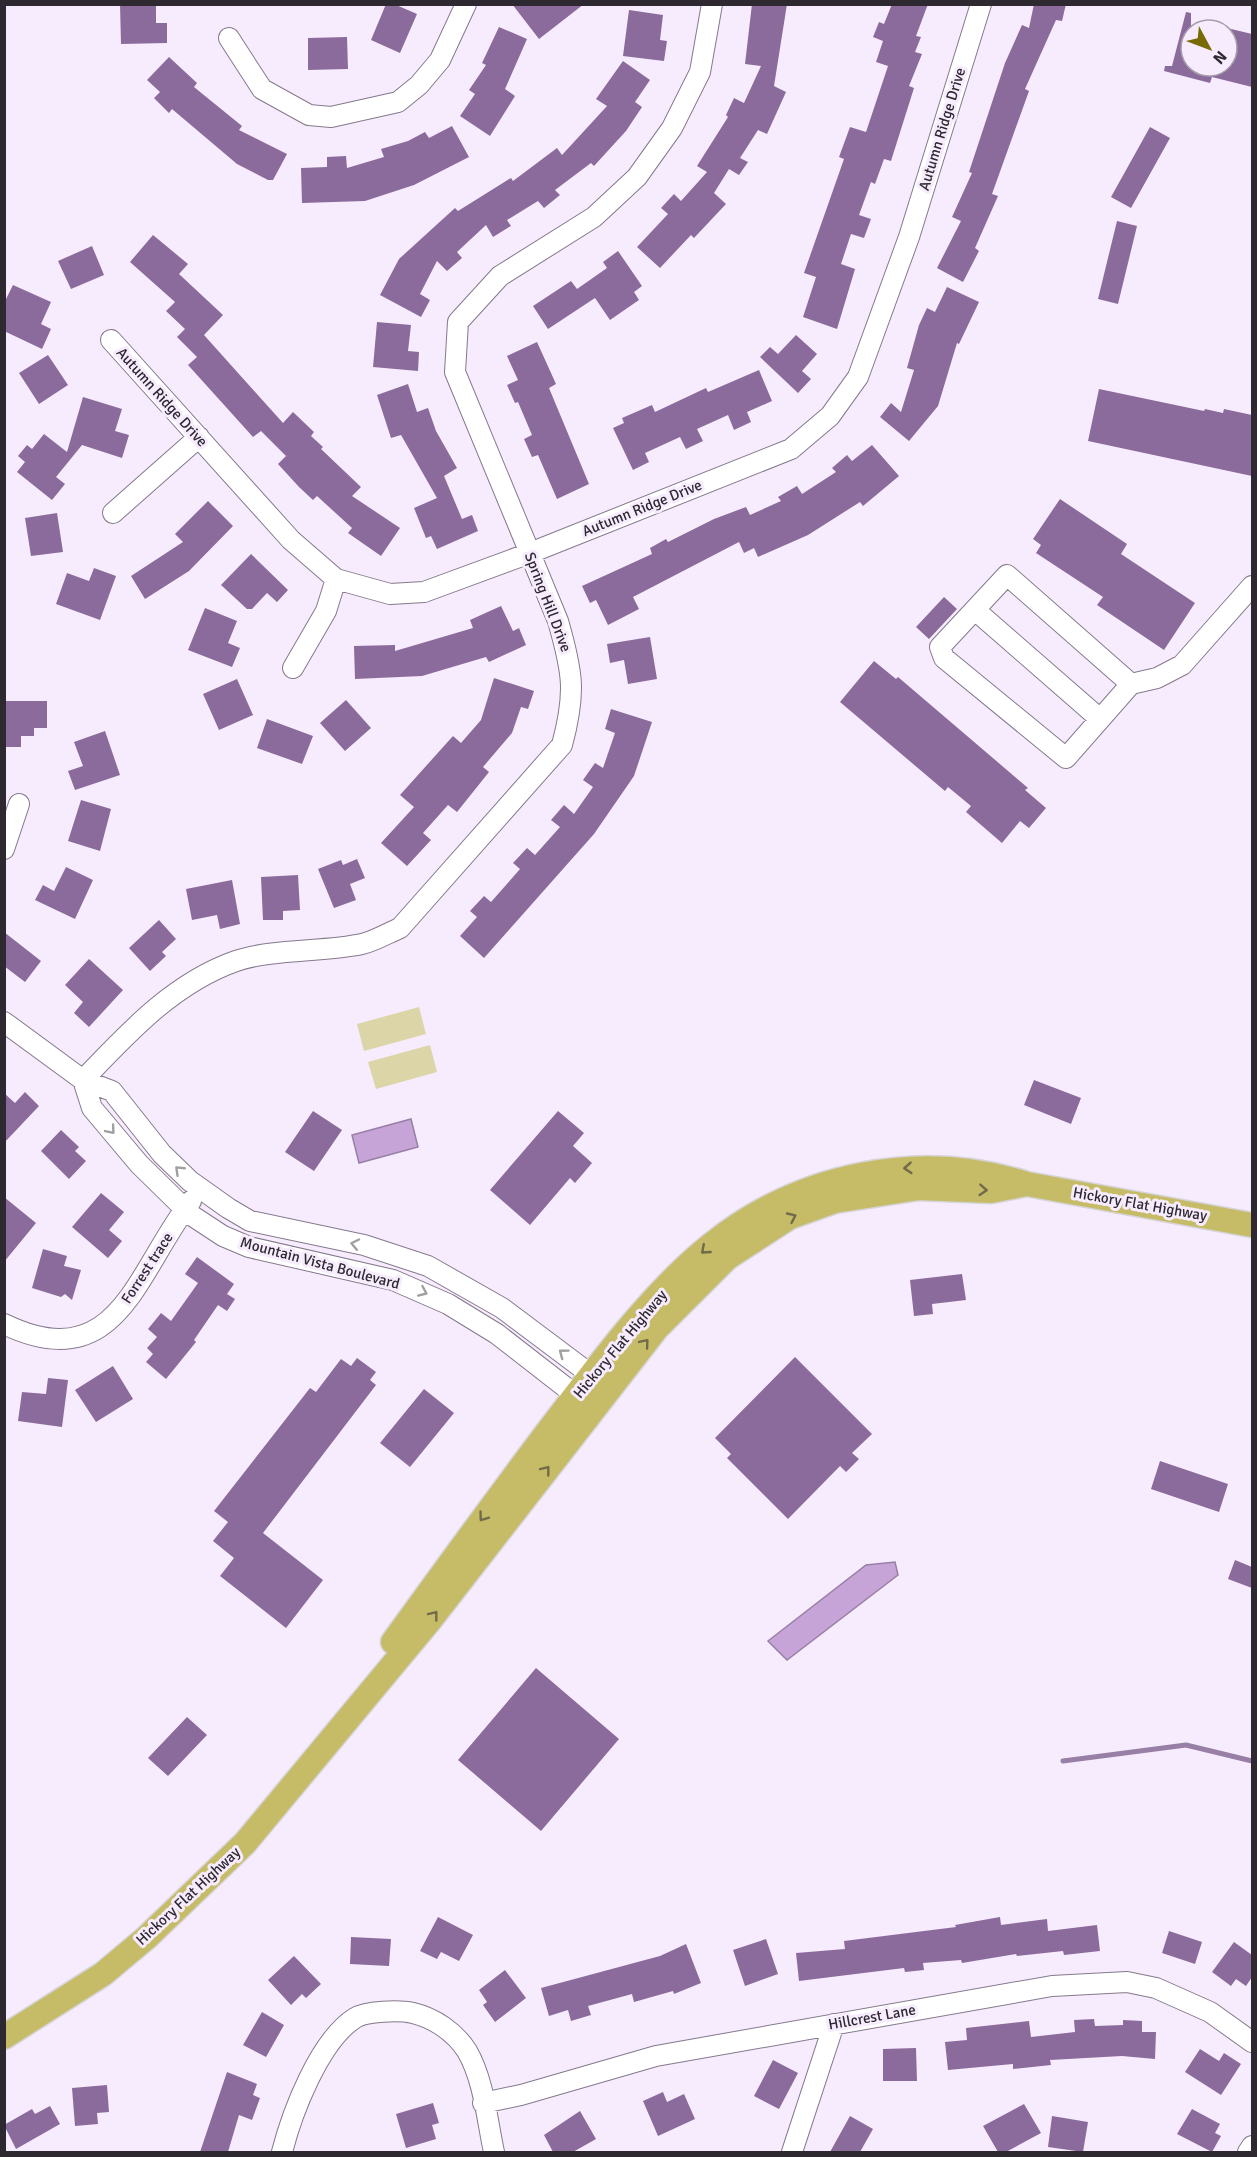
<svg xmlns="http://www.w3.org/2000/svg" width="1257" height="2157" font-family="Signika,sans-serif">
  <rect width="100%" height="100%" fill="#f7ecfd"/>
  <!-- green -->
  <path fill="#dcd5a8" d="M419,1007L426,1034L364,1051L357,1024Z
    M430,1045L437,1072L376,1089L368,1062Z"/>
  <!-- water -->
  <path fill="#c6a4d7" stroke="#987fa5" stroke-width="1.5" d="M411,1119L418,1147L359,1163L352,1135Z
    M895,1562L898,1575L787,1660L768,1641L866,1565Z"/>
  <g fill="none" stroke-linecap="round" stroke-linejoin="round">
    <!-- stream -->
    <path stroke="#987fa5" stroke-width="5" d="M1063,1761L1186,1745L1252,1761"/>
  </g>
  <!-- building -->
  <path fill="#8b6b9b" d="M120,4H156V23H167V43L121,44Z
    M386,4H394L417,14L400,53L371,40Z
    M512,4H584L539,39Z
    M752,4H787L774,86L786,92L767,134L758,130L740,158L748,162L739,175L729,169L714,193L726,204L694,238L691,235L660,268L637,247L668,214L661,208L674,194L681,201L707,172L697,166L728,117L726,115L734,98L744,103L761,66L745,64Z
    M892,4H928L916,36L921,37L915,52L922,54L909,86L914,88L891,161L884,159L875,184L871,182L859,215L871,219L864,238L851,234L841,264L855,269L837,329L803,317L816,277L804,273L844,159L839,157L850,127L866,132L888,66L876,62L883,41L873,37L879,22L884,24Z
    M1034,4H1066L1062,21L1056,20L1025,89L1029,91L992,194L998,196L975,248L979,251L963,282L937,268L961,221L952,217L972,173L969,172L1005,63L1022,25L1029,28Z
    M629,10L663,15L660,40L667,41L664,61L623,56Z
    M1186,12L1191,13V66H1227V28L1252,34V87L1212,77L1210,83L1164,71L1165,66H1172Z
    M499,27L527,39L505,89L515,96L490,136L460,116L475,94L469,90L486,65L482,63Z
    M347,37L348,69L308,70V38Z
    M169,57L197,83L194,87L242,126L239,130L287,154L273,180H268L237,164L172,109L169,113L154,98L160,92L147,80Z
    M623,61L650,80L635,102L642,107L626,131L594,166L591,163L555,190L560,195L544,208L538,201L507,220L511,226L493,237L486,225L457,252L462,258L447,271L437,261L420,294L430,300L421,317L380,295L399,259L455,208L458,211L511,178L513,181L557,148L562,155L607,106L596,99Z
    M452,126L469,157L414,185L365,201L302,203L301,168L327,167V157L346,156L347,168L384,157L381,149L408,141L425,132L429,138Z
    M1150,127L1170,138L1131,208L1111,197Z
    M1117,221L1137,226L1118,304L1098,299Z
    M153,235L188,264L179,274L223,315L204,335L283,423L293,412L314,432L311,436L323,447L321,449L361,487L352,496L400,528L381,556L348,533L352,528L317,496L313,500L299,487L278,464L286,456L261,431L253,437L188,365L197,357L177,337L185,329L166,311L175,302L130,262Z
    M92,246L104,275L71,289L58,261Z
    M618,251L642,286L634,292L639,300L610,320L595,298L548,329L533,306L571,281L577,289L607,268L603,262Z
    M13,285L51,302L41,324L51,329L42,349L4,331V303Z
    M947,287L979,302L959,344L957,343L938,406L909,441L880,417L891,403L901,412L914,370L907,368L919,325L927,308L935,312Z
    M377,322L411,325L408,351L419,352L418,371L373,367Z
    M796,335L817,354L802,371L811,379L798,393L760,357L770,347L778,354Z
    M537,342L556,384L549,388L589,484L557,499L538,455L532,457L524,439L532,435L518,402L515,403L507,385L518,380L507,356Z
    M48,355L68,385L39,404L19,373Z
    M759,370L772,401L747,412L751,422L734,430L728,415L697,429L703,441L686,449L680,437L645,453L649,462L633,470L613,428L624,423L622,418L652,405L655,412L706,388L708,392Z
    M408,384L417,412L428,408L436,431L457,468L444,476L462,519L472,515L478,531L437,549L431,536L426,538L414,508L437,498L401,435L391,438L377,395Z
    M1099,389L1204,411L1205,409L1223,413L1224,409L1252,415V476L1088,441Z
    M83,397L122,409L115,431L129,435L122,458L82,445L56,477L65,484L52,500L17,472L25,462L18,456L27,445L32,449L44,434L67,452Z
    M872,445L899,476L863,506L860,502L808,535L758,557L754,548L744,553L739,542L633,597L639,609L608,625L596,600L590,603L582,586L652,554L650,548L666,539L668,542L714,519L746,507L750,515L781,501L778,497L797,486L802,494L836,472L832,468L847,455L852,461Z
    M1060,499L1127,544L1121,554L1195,603L1164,650L1097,605L1103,597L1036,553L1041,545L1033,539Z
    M208,501L233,526L189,571L145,599L131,576L183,542L175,534Z
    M57,513L63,552L31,556L25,518Z
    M251,554L288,590L277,602L267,593L252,609H247L221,585Z
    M94,568L116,576L100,620L56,604L67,573L89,581Z
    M944,597L957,609L929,639L916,627Z
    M501,606L513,631L519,628L526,645L489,662L486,657L422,676L355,679L354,646L395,645V651L473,628L470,620Z
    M205,608L237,621L228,643L240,648L232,667L188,650Z
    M650,637L657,679L628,684L624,660L610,663L607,644Z
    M874,661L896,679L898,677L1028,788L1025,790L1046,808L1029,828L1020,821L1002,843L966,812L971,806L948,787L945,791L840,702Z
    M494,678L534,691L528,709L521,707L512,733L483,767L489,772L457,812L448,805L423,833L431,840L407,866L381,843L414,807L400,795L453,736L461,743L481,720Z
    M237,679L253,715L219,730L203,694Z
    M346,700L371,728L345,751L320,723Z
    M4,701H47V728H34V736H21V747H4Z
    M611,709L652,722L634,776L594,834L484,958L460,936L477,917L470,911L484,896L491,902L520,869L513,863L527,848L535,855L560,827L551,820L564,805L574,814L593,787L583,780L595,763L603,768L615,733L605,729Z
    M267,719L313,736L302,764L257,748Z
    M105,731L120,775L75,790L68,771L83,766L74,742Z
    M81,800L111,809L100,851L68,841Z
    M357,859L365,878L350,884L356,900L334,908L318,869L341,860L343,865Z
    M66,867L93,880L75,919L35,900L43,885L54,891Z
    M298,875L300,910L283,911V920H263L261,877Z
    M232,880L240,924L220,929L217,915L192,920L186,889Z
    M159,920L176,939L162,952L166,956L150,971L129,948Z
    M4,932L41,961L25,982L4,966Z
    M89,959L123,990L89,1027L74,1013L83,1002L65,985Z
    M1034,1080L1081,1098L1071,1124L1024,1105Z
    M25,1092L39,1106L4,1143V1093L15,1103Z
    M313,1111L342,1130L314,1171L285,1152Z
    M558,1111L584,1133L573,1146L592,1163L575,1183L570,1178L530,1225L490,1190Z
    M61,1130L79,1147L75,1151L86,1161L69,1179L41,1151Z
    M101,1193L124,1212L109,1230L122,1241L108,1258L72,1227Z
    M4,1197L36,1223L4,1262Z
    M43,1249L67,1256L64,1266L81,1270L72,1300L65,1294L61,1297L32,1288Z
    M197,1257L234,1284L227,1294L235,1299L227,1311L218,1305L194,1340L196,1342L166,1379L146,1362L153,1354L147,1348L157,1337L148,1329L161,1313L171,1321L198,1283L185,1274Z
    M962,1274L966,1300L932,1304L933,1314L914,1316L910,1280Z
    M795,1357L872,1434L852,1453L859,1459L846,1472L840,1466L788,1519L727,1458L731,1454L715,1438Z
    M357,1358L376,1372L370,1380L376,1385L263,1533L323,1580L286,1628L220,1576L234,1558L213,1541L228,1522L214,1511L310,1388L316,1392L341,1359L351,1366Z
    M113,1366L133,1399L96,1422L75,1390Z
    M48,1378L68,1380L62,1427L18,1421L22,1392L46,1394Z
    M424,1389L454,1413L410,1467L380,1443Z
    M1160,1461L1228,1484L1219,1512L1151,1489Z
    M1235,1560L1252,1567V1588L1228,1579Z
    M536,1668L619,1739L541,1831L458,1760Z
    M187,1717L207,1735L168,1776L148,1758Z
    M438,1917L473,1935L459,1961L441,1952L437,1959L420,1951Z
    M1000,1917L1001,1925L1047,1919L1048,1931L1097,1925L1100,1951L1064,1955L1063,1951L1017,1956L1016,1954L962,1963L961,1960L923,1963L924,1970L905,1972L904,1968L799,1981L796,1953L845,1949L844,1941L956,1927L955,1925Z
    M1169,1931L1202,1942L1195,1964L1162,1953Z
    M351,1937L391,1939L389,1966L350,1964Z
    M766,1939L778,1974L745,1986L733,1950Z
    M1234,1942L1252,1955V1977L1246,1986L1236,1979L1231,1986L1212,1972Z
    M686,1944L701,1983L674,1994L673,1991L634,2002L632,1994L588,2006L591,2015L571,2021L568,2010L549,2016L541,1988L660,1956Z
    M294,1956L321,1984L306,1998L302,1994L291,2005L268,1980Z
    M505,1970L526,1998L495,2022L483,2005L487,2002L479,1990Z
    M262,2012L284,2025L266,2057L243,2045Z
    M1094,2019L1095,2026L1123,2025V2020L1142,2021V2032H1156L1155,2059L1122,2056L1050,2060L1051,2065L1013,2069V2064L948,2070L945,2042L967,2040L966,2028L1029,2021L1031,2037L1075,2032L1074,2020Z
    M916,2048L917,2081H883V2049Z
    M1200,2049L1219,2061L1224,2053L1241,2064L1221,2095L1185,2072Z
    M773,2060L798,2073L779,2109L754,2096Z
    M227,2072L257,2084L253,2095L260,2098L252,2120L239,2115L228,2152H200Z
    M107,2085L109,2112L97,2113L98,2124L75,2126L72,2088Z
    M663,2092L667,2102L684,2094L695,2119L658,2136L643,2101Z
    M433,2103L439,2123L432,2125L436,2139L406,2148L396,2114Z
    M1024,2104L1041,2133L1006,2152H998L983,2126Z
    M50,2106L60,2124L16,2149L4,2125L32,2109L35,2114Z
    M1192,2109L1220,2124L1215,2133L1221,2136L1212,2152L1177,2134Z
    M580,2111L596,2139L573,2152H553L544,2135Z
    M850,2116L873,2129L860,2152H830Z
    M1052,2116L1088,2122L1083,2152L1048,2147Z"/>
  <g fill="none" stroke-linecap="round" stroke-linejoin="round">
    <!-- minor casing -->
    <g stroke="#85798c" stroke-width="22">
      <path id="minor" d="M229,38L262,89L309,115L331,117L398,102L419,85L440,60L466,4
        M111,340L291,540L336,579L390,594L424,592L530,553L791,449L830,416L858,377L909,237L981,4
        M113,513L199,437
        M1007,575L1131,684L1066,758L944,658L940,647Z
        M975,610L1100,719
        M293,668L326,611L336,579
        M1131,684L1157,678L1182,665L1252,586
        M4,849L19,804
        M4,1022L83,1080L112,1091L162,1154L190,1181L228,1208L250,1221L364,1245L428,1266L502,1308L602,1383
        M83,1080C127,1034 173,983 236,961C271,949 325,952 362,944C375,941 388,933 400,928L562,745C576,693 573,673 558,621L455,372L458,322L500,276L594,217L637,177L672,128L700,72L712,4
        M83,1080L92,1108L139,1164L191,1215L223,1236L249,1247L393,1280L448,1304L497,1334L587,1404
        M4,1324C118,1379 136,1271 191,1201
        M483,2103L521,2095L656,2056L1052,1986L1127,1982L1156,1988L1210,2012L1252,2042
        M282,2152C292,2113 319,2041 355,2018C366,2011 399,2010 413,2013C434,2018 455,2032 467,2051C484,2080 487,2120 494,2152
        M792,2152L834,2024
        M1248,2152L1252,2146"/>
    </g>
    <!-- major casing -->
    <g stroke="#d5d4d6" stroke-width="27">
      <path id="major" d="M393,1642C446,1569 498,1497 552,1426C598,1366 652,1292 711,1245C799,1174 920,1149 1027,1184L1252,1225
        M4,2037L103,1974L146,1938L245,1843L431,1619L657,1328L727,1258L790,1217L835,1201L919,1188L991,1191L1027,1184"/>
    </g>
    <!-- minor -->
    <use href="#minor" stroke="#fff" stroke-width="20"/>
    <!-- major -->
    <use href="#major" stroke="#c6bb66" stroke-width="24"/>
  </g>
  <!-- one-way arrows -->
  <defs><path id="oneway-chevron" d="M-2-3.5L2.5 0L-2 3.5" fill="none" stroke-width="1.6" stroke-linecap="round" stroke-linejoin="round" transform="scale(1.5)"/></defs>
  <g stroke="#a19fa2">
    <use href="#oneway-chevron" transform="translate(111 1130) rotate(50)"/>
    <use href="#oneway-chevron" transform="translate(179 1170) rotate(-136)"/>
    <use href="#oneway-chevron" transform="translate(355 1244) rotate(-168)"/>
    <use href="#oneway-chevron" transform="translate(423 1292) rotate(24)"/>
    <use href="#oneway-chevron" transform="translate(563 1353) rotate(-143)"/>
  </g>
  <g stroke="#726b49">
    <use href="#oneway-chevron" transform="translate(908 1168) rotate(176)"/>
    <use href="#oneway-chevron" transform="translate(983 1190) rotate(4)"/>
    <use href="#oneway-chevron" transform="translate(792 1217) rotate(-25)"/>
    <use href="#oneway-chevron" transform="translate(705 1250) rotate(139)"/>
    <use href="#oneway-chevron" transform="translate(645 1343) rotate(-50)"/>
    <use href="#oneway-chevron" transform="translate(546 1470) rotate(-52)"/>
    <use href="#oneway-chevron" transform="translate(483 1517) rotate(126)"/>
    <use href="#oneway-chevron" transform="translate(434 1615) rotate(-52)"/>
  </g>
  <g text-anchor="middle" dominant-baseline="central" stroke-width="6" stroke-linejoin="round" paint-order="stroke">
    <!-- street labels -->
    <g font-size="15" fill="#2e2931" stroke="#f7ecfd">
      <text transform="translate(942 129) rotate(-73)">Autumn Ridge Drive</text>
      <text transform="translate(162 397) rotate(48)">Autumn Ridge Drive</text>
      <text transform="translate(642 508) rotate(-22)">Autumn Ridge Drive</text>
      <text transform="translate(548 602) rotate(69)">Spring Hill Drive</text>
      <text transform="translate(1140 1204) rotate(10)">Hickory Flat Highway</text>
      <text transform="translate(320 1263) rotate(15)">Mountain Vista Boulevard</text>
      <text transform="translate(147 1268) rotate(-57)">Forrest trace</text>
      <text transform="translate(620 1344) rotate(-50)">Hickory Flat Highway</text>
      <text transform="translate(188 1896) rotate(-43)">Hickory Flat Highway</text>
      <text transform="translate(872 2017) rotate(-10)">Hillcrest Lane</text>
    </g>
  </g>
  <!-- border -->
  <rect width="1257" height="2157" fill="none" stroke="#2e2931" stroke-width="12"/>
  <!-- north arrow -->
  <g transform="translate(1209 48) rotate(131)"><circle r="28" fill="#f7ecfd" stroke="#a79eab" stroke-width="1.5"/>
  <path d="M0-4.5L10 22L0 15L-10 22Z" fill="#786b03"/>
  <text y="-9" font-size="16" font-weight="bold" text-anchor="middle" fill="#2e2931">N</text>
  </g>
</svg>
